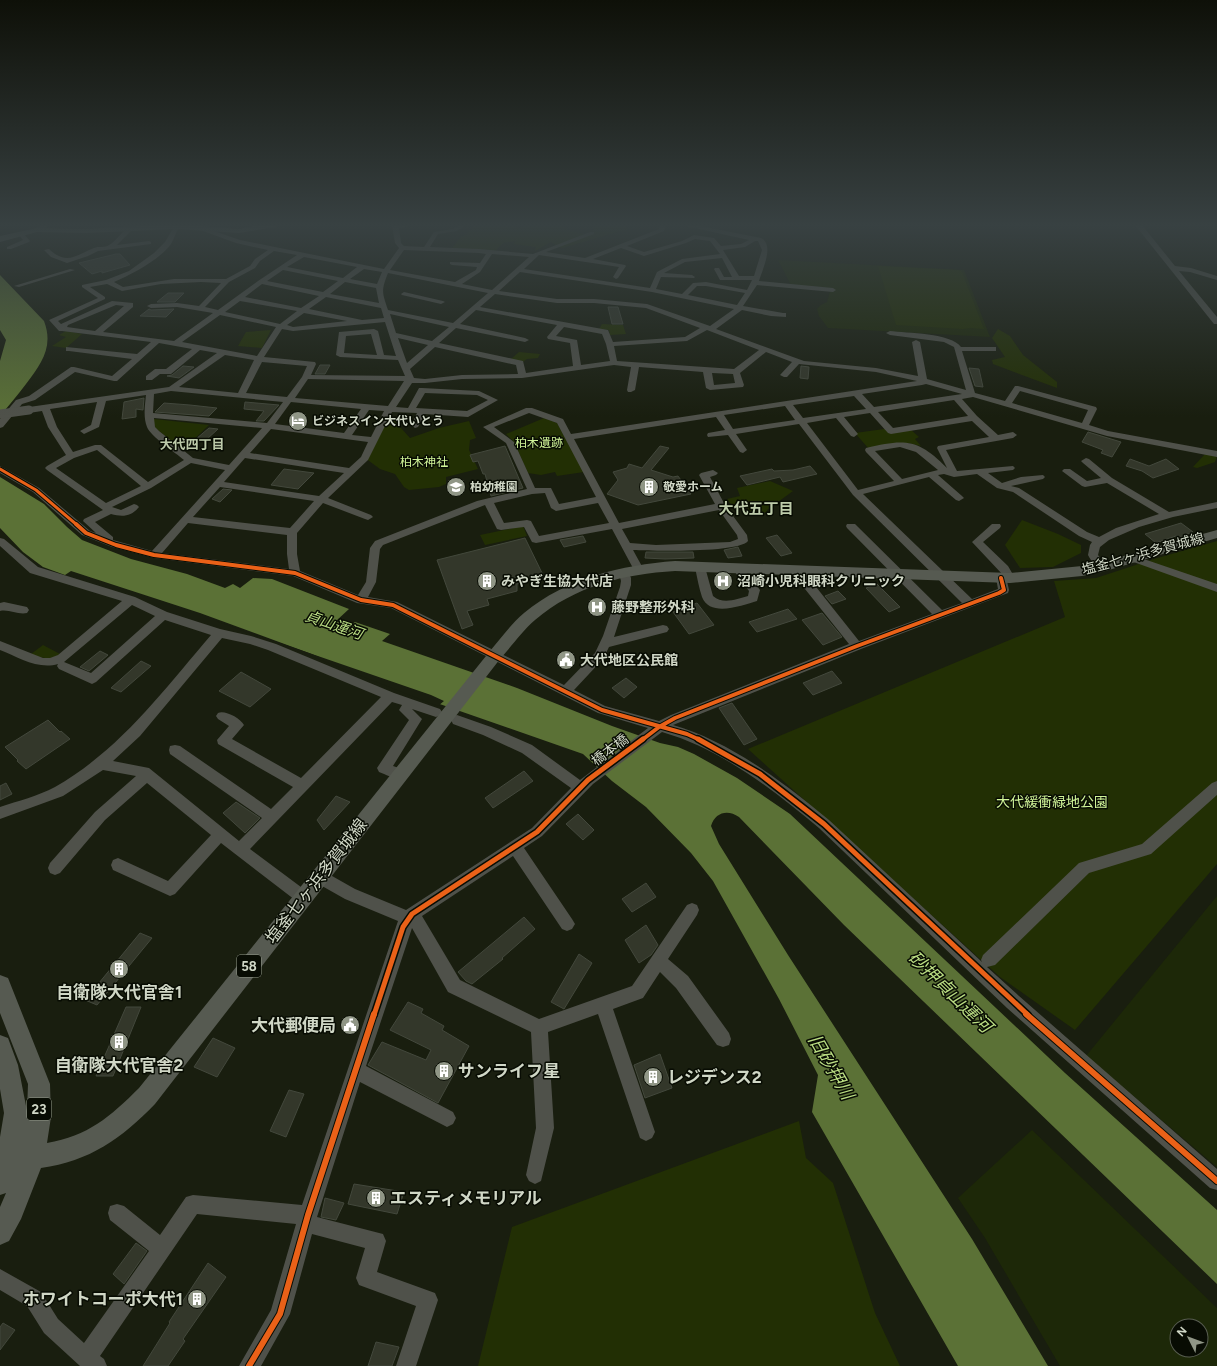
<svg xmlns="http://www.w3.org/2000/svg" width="1217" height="1366" font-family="Figtree,'Noto Sans JP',sans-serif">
  <rect width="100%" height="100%" fill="#191e0f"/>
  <!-- built -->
  <path fill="#1d2808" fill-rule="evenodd" d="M778,260L964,270L990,337L828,328L819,316L817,309L821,305L827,302L831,288L791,285Z
    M1217,896V1167L1086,1056Z
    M1032,1130L1217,1308V1366H1060L985,1238L958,1198ZM1177,1326H1201V1350H1177Z"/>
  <!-- green -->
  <path fill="#222f04" d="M475,225H516L517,229L525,225H565L564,229L585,234L593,232L596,225H623L628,229L562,248L551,242L535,251L536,247L514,244L515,241L503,243L495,251L452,248L461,237L468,234L467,233Z
    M878,266L959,270L962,272L984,329L970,328L963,329L896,325Z
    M602,324L623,325L626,334L610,335L609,330L599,329Z
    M998,329L1010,336L1023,355L1057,382V388L993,364L992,360L1005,357L992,338Z
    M271,330L262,348L238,346L246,332Z
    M66,331L82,334L66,348L52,346L66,337L59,335Z
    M519,352L540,354L538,358L527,359L523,362L511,359Z
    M544,418L557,423L584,472L557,476L555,472L541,475L528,473L514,442L506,434Z
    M154,419L209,425L183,450L154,427Z
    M384,419L399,421L395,426L401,428L410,438L439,428L469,421L476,438L470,440L469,450L478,469L446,477V484L439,487L409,490L404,487L395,474L380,469L365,458Z
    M884,429H910L919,437L915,439L921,446L908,443L869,449L855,433Z
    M1205,454L1217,456L1215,462L1197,468L1193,467Z
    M770,481L793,491L767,510V512L754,516L744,503L732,506L727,499L740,496L737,488Z
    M1022,520L1058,534L1081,545V553L1053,567L1020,568L1005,545Z
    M523,526L527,536L485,545L480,535Z
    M1217,541V864L1075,1030L1000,977L748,749L1065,617L1054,581L1096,578L1154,559Z
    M43,645L60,654C50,661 41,658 31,654Z
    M799,1121L806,1158L833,1183L875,1313L900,1366H478L512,1227Z"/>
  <!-- water -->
  <path fill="#5b7136" d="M0,275L44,321C54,347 41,364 26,384C18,395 9,405 0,416V361L6,340L0,330Z
    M0,477L44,504L67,527L82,540L131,559L187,574L225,588L233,584L240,588L253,578L272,579L349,609L336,621L348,627L355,622L390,634L382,641L517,688L612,726L660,743L678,747L694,754L737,778L790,814L1065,1073L1217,1210V1284L844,925L739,817C728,809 715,812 711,826L719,844L788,955L972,1239L1048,1366H958L812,1112L818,1075L779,999L713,881L691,853L646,807L612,781L583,754L431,701L309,653L200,613L71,571L65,575L43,567L23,552L0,528Z"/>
  <!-- pier -->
  <path fill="#191e0f" d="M216,621L431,695L444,701L438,706L430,703L308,655Z"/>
  <!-- building -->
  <path fill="#33372a" stroke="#43483c" d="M116,254H120L130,265L102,273V271L92,274L79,263Z
    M168,293H184L175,302H157Z
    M608,307H618L623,324H612Z
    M149,309L151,310L174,309L166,317L140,316Z
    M320,365H330L325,374H315Z
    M183,366L194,367L179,378L167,376L172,375Z
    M801,366L809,367L808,379L800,378Z
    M969,368L979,369L983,387L975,386Z
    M144,398L143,410L136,409V417L122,419L124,402Z
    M245,402L279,405L264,421H256L264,411L244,409Z
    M164,403L190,405L217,408L209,416L155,412Z
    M209,428L218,429L206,440L196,439Z
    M1088,432L1121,442L1112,457L1101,453L1103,450L1082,442Z
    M505,446L523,488L491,496L485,474H483L478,461L473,462L470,455Z
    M660,446L669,448L651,470L673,477L678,476L691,494L638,505L607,494L618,480L613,472L627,468L629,464L642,468Z
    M1130,459L1149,466L1166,459L1179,469L1153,478L1142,471L1126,466Z
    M810,466L817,474L783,482L780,477L747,485L740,476L772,469L774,471L793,470Z
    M284,469L314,473L298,489L271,485Z
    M223,489L232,490L220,502L212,499Z
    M1181,523L1193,532L1178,538L1176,536L1156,543L1145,534Z
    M777,535L792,553L781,556L766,538Z
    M583,536L586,542L564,547L560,540Z
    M525,538L544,577L517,584V591L487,599L489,605L467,611L473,625L462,629L437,560Z
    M738,547L742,556L728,558L724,550Z
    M646,552H693L694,558L665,559L645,558Z
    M877,584L900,607L889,612L866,588Z
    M838,591L846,599L832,604L825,596Z
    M697,603L714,625L689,634L673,612Z
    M788,609L797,619L757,632L749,622Z
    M822,613L842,637L823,645L802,620Z
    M100,651L108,655L89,671L80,667Z
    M141,661L151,666L121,692L111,688Z
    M832,671L842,683L813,695L803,683Z
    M241,672L271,689L250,707L219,691Z
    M626,678L637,687L624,698L612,688Z
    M732,703L757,739L744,745L719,708Z
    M48,720L60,732L61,731L70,739L26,769L17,761L18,760L5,747Z
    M524,771L533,781L493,808L485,798Z
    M6,783L12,794L0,800V786Z
    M336,796L350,802L324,830L317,820Z
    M236,802L260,818L245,833L223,813Z
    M578,814L594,830L583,840L566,824Z
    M646,883L656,897L632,912L622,899Z
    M524,917L535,929L502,958L503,959L472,984L466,981L458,972Z
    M646,925L658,945L651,955L639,963L625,940Z
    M140,933L152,938L97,1005L85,1000Z
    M579,954L592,963L564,1009L551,1002Z
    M408,1002L423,1009L421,1013L444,1026L442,1030L469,1046L438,1103L368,1065L382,1042L426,1060L431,1050L390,1030Z
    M126,1007H141L113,1076H96Z
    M213,1038L235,1048L217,1077L194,1067Z
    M660,1054L672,1088L645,1098L634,1065Z
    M289,1090L304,1094L286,1137L270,1131Z
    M354,1184L404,1192L397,1214L348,1204Z
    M325,1198L344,1203L336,1220L321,1217Z
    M136,1243L147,1251L124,1284L113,1274Z
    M208,1263L226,1277L183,1339L185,1341L168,1366H143L170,1323L169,1322Z
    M3,1323L15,1330L0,1350V1327Z
    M376,1342L399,1347L392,1366H368Z"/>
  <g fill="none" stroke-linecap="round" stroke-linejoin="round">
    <!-- minor -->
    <path fill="#4f514a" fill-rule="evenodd" d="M41,225H49L39,231H35V229Z
      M175,225L179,227C176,232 174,239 171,244C158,261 132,274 114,282L123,287L174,279H226L250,266L255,259L268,250L236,243L203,231L202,230L205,228L240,240L384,269L399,248L395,243L392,225H413L399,228L401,243L404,246L424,247L434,232L453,229L459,225H466L457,231L438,234L430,247L479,249L533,254L590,232H594V234L546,252L585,258L659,229L660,225H666L664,231L627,246L644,252L682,241L694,235L714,238L721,246L741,244L749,240L681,225H695L761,238C775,245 762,270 759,281L833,288L836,290L833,292L757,285L743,306L783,313H786V317L771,316L742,310L716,329L804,361L876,368L918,376L912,342L916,340L920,342L927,379L966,390L954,347L944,342L890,335L886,333L890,331C906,333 952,333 961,347H996V351H962L975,393L1005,401L1015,386H1018L1096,407L1097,409L1089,425L1108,431L1217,451V457L1107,436L973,397L962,399L977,416L998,435L1013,432L1017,435L1013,438L946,450L957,471L1013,466L1015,468L1013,470L988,473L1002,483L1021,477L1043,475L1045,477L1043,479L1011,486L1019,488L1087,532L1099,537L1116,528L1159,514L1107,483L1085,487L1082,486L1062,471L1064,469H1070L1087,481L1101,478L1083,463L1081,461L1086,458L1089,459L1112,478L1169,512L1217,502V508L1173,517L1139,527L1109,540L1100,547L1098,555L1107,567L1106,569C1097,572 1092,562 1088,555L1090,545L1092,542L1079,536L1013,492L997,488L977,474L954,477L944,474L938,475L962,496L964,498L959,501L956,500L929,477L863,494L972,599L998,589L996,578L997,575H1003L972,542L992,524H1000L1001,526L1000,528L983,542L1008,566L1015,578L1014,581H1007L1009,590L1008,593L861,649L673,725C729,741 785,783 829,820L982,962L981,960L983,955L1079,863L1142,844L1212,783L1217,781V795L1151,854L1089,873L995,965L987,967L1019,996L1217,1169V1190L1210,1188L1007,1008L819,828C772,789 721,749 662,732L593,784L542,836L524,848L572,919L575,924L572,929L567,931L562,929L513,856L422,916L460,980L539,1019L632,986L687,905L692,903L697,905L699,910L697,915L668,959L688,976L729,1033L731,1039L729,1045L723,1047L717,1045L676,988L660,972L643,998L613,1009L655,1132L652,1138L646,1141L640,1138L598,1014L548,1032L554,1128L541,1181L535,1184L529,1181L526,1175L536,1128L531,1032L448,992L412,928L366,1066L453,1112L456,1118L453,1124L447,1127L360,1082L317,1217L383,1234L386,1241L377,1272L435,1293L438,1300L416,1366H396L416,1306L359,1285L356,1278L365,1248L312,1234L290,1314L261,1366H239L271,1310L296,1224L197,1214L100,1356L104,1359L107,1366H80L44,1333L27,1306L0,1290V1269L41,1292L58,1319L84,1343L149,1251L110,1220L108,1213L110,1206L117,1204L124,1206L160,1235L186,1197L193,1195L302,1205L398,921L345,899L315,882L313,877L315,872L320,870L325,872L355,889L406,910L532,828L571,788L522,753L483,735L453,724L451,720L453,716L457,715L491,727L532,745L580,780L648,728L598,713L391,608L357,603L293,576L154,558L112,547L82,535L33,492L0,473V466L39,488L90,531L96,533L83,521L84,519L103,510L47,470L45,468L47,466L66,455L48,427L42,411L29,413L25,410L29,407L169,387L217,353L200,350L171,374H160L152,380H146V376L155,369H166L192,349L159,343L117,381H114L75,372L35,400L22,404L3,427L0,428V419L16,400L29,396L71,367H74L112,376L132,359L69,351H66V347L137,354L151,342L62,331H59L49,320L98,298L82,287V285L106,280L129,271L154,253L165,242ZM695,239L710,241L720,254L682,259L657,272L650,288L524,269L539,255L619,267L613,277L616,279L618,278L626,266L625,265L593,259L621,248L644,256L686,243ZM755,241H758L762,250L754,276H739L723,250L745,247ZM404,250L479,253L486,254L480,263L450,262V264L452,265L477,267L476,270L455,282L390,270ZM274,251L297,255L258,281L218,310L205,307L229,282L255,268L260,261ZM492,254L529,257L492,290L462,284L480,272ZM304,257L357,267L343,278L287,267ZM722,258L732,277H724L719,268H715L714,269L720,280H752L747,290L706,282L693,283L682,294L656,289L661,277L694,278L695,277L692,275L664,273L685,262ZM364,269L382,272L377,284L350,279ZM283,270L338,281L323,292L267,281ZM520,272L652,292L734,309L710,326L647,304L594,299H557L499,291ZM388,273L488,293L453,323L388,310C382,292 381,291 388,273ZM201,282L221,283L199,306L177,303L151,304L147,306L151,308L177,307L213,313L174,341L103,332L133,307V303L112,301L61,324L58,321L105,299V297L90,287L107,284L122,291L161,284ZM345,282L376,288L379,303L330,294ZM262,284L319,296L301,308L245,297ZM697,286H706L745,293L737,305L688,295ZM495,294L557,303H594L646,308L700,328L685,337L613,342L608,330L480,307ZM326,297L381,308L384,318L362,320L309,309ZM240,301L297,311L280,324L225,312ZM116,305L124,306L95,331L67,327L68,325ZM476,310L557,325L547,337L548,339L570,343L573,366L526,373L523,361L439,343L456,328L525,342L529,340L525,338L460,324ZM304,313L347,321L293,327L287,325ZM390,314L449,327L432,341L396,333ZM220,315L276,327L257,356L182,342ZM385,322L396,356L384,355L378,331L374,329L339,332L336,355L340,357L398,360L405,376L311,375L316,364L315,362L264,357L282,329L293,331ZM564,327L602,334L606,344L610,361L581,365L577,340L556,336ZM707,330L759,350L734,369L617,361L614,346L687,341ZM371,334L377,355L344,353L346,336ZM398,338L428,345L407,363ZM435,347L516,365L518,374L462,375L425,379L414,378L410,369ZM766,352L792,362L780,375L784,377H787L799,364L876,372L917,381L571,434L563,419L532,408H526L483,427L506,443L527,489L477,501L375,541L370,548L366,582L358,595L300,571L297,554V533L323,503L365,519L368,520L373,517L371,515L328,498L368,460L392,412L417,413L411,425L415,428L418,427L425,414L468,417L498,400L479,391L422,388H419L408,408L396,407L412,383H425L462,379L522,378L614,365L631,367L627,390L628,392H631L635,390L639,367L703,372L706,388L710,390L743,387L744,385L740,373ZM225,355L254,360L238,393L179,387ZM262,362L307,366L302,377L287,397L246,393ZM712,373L733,374L735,383L714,385ZM308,379L404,381L388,406L295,398ZM926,384L962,394L874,407L862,394L922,385ZM171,391L283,402L267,423L153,413L154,394ZM1020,391L1088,410L1082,423L1012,403ZM425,393L477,395L488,400L467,411L416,408ZM146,395C145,405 143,417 147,427C151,437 175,452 184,460L148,482L101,445H95L73,452L57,427L50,409L97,402L91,425L80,431L84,434L99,427L106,401ZM854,396L866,409L803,418L793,405ZM954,400L968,416L893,428L878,412ZM291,402L361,409L344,433L275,424ZM785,406L795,420L733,429L724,415ZM369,410L384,411L371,437L352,435ZM529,413L557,423L596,497L559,504L551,488H535L514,442L494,427ZM870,413L888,433L891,434L972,421L989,437L938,446L937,448L947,468C918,438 904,439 866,448L865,450L866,452L894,481L858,490L807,423L836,418L851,436L854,437L858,434L844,417ZM716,417L725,430L708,433L707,435L708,437L728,435L740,452L743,453L747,450L736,434L799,424L853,495L962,603L942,610L855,524H847L846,526L847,528L932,614L859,641L801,568H793L792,571L793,574L849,644L671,715L659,721L605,706L574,690L603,659L609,647L667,632L669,629L667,626L663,625L614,637L631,585V578L628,570H620L619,573L621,581L620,587L603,636L595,653L564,685L397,602L368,597L376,582L380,549L383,545L485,505L497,529L501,530L524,527L532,542L536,543L612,529L634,570L635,573H643L644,570L633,550C651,551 739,553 748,541L747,535L725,505L710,477L716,475L718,473L713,470L701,473L699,475L715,504L619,523L574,439ZM154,418L262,428L229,465L193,458L159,431L155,427ZM271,429L368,442L361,457L349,468L250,453ZM900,447L916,452L938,470L902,479L875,451ZM97,450L141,486L106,503L56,468L74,458ZM245,458L344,473L319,496L224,482ZM191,463L225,470L152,551L113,540V537L95,522L111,514C122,517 131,517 139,507L137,505L134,504L121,510L112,507L151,488ZM220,487L314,501L290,528L193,517ZM545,493L551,508L556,511L598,503L609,523L539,536L531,521L527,520L504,523L494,503L532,494ZM719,510L737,535L738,539L730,542L656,545L630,543L622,529ZM188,523L287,535V554L289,569L162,553Z
      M1135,225H1142L1175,266L1191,268L1217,276V280L1190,272L1179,271L1217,317V324H1214Z
      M130,227L133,229L117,245L149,241L151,242V244L98,251L88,256L67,263L51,257L44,250L49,249C67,266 76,255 94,248C98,246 105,248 109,245C117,241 121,231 130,227Z
      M19,233H23L30,241L29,242L11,249H7V247L23,240L18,234Z
      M70,269L75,270L19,287L14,286Z
      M404,292L443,301L445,302L441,304L402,295L401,294Z
      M0,538L4,539L38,567L135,597L167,612L220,629L251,636L276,644L394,693L440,709L442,712L440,715L436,717L412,709L422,719L393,766L405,770L407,774L405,778C397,781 387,775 379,772L377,768L409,720L399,710L402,705L392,702L250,849L309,893L311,898L309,903L304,905L299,903L221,843L175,894L170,896L113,870L111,865L113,860L118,858L168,881L211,835L147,783L105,820L60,873L55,875L50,873L48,868L50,863L95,812L136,776L103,770L63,796L0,819V807C18,801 38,796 55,787C121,749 162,692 211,635L165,620L96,682L92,684L59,669L57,666L58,664C38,670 18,657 0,650V641L43,658H50L58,655L122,601L30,573L0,546ZM132,605L155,616L91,673L64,662ZM222,638L250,644L268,650L381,697L301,778L232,739L244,725C240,718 225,710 218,713L216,716L218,719L229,726L217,740L218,744L293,787L271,809L180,746L175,745L170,746L169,750L170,754L262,818L239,841L149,768L113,761L140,736Z
      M1132,555L1217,584V592L1128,560L1127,558Z
      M700,563L704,565L705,567L713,596C723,605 737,599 748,596L749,591L732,568L733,566H741L760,590L757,601C743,605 710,618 702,597C699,588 697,577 695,567L696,565Z
      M4,602L27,607L29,610L27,613C18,615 9,609 0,611V603Z"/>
    <!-- major -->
    <path fill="#565a51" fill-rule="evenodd" d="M157,225H189L239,229L258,225H279L275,227L239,233L176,229L86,233L37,232L0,242V236L37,228L86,229Z
      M1217,530V538L1102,572L1082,576L1010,583L675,571C624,574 575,586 535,620C522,631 512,646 500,659L155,1104C121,1139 90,1161 41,1168L21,1219L9,1241L0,1245V1207L6,1193L0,1195V1137L4,1113L0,1089V1035L8,1038L18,1065L27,1111L28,1084L0,1013V975L8,978L50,1084L51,1117L47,1143C88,1136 110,1117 139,1088L490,651C501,638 511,624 524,613C566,578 622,565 675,561L1010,573L1082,566L1102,562Z"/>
    <!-- minor-bridge -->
    <path stroke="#4f514a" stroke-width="9" d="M0,414L29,410"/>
    <!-- cycleway-far3 casing -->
    <g stroke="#080c03" stroke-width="5">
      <path id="cycleway-far3" d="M0,469L36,490L77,525"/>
    </g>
    <!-- cycleway-far2 casing -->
    <g stroke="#080c03" stroke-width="6">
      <path id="cycleway-far2" d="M76,524L86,533L116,545L154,555L295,573L361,600L393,605L602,710L687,734L700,740
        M642,740L659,727L675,718L857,646L999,593L1004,590L1001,578"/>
    </g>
    <!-- cycleway-far1 casing -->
    <g stroke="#080c03" stroke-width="8">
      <path id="cycleway-far1" d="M698,739L760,774L824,824L1028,1015
        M374,1015L403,927L412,914L537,832L588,780L643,739"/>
    </g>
    <!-- cycleway casing -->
    <g stroke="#080c03" stroke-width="8">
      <path id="cycleway" d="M1026,1014L1217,1181
        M249,1366L280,1314L308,1215L374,1014"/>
    </g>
    <!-- cycleway-far3 -->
    <use href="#cycleway-far3" stroke="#ea6118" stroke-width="3"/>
    <!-- cycleway-far2 -->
    <use href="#cycleway-far2" stroke="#ea6118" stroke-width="4"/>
    <!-- cycleway-far1 -->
    <use href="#cycleway-far1" stroke="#ea6118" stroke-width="5"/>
    <!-- cycleway -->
    <use href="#cycleway" stroke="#ea6118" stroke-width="6"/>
  </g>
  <!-- sky -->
  <linearGradient id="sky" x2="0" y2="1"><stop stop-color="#0e1008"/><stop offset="0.54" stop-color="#384142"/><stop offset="1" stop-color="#384142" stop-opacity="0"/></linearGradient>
  <rect width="1217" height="417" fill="url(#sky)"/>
  <!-- icons -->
  <defs>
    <g id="hotel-disc" transform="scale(1)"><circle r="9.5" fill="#909686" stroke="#080c03"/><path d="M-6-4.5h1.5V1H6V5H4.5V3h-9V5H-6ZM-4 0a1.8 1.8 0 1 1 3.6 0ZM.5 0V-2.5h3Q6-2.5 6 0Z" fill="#fff"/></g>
    <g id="school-disc" transform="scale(1)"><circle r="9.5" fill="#909686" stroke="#080c03"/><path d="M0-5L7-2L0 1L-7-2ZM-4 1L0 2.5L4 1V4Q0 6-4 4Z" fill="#fff"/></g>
    <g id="building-disc" transform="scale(1)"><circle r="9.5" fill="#909686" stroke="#080c03"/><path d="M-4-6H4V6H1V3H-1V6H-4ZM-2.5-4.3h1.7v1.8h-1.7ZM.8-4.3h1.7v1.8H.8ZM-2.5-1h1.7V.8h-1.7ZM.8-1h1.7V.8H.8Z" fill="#fff"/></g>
    <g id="hospital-disc" transform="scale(1)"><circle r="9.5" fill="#909686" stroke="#080c03"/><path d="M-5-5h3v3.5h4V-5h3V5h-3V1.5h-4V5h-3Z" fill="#fff"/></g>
    <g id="civic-disc" transform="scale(1)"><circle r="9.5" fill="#909686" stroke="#080c03"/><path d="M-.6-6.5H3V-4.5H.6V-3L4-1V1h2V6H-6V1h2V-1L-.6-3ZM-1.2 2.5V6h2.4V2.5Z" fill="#fff"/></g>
  </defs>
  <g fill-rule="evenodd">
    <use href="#hotel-disc" x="298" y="421"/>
    <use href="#school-disc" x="456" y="487"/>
    <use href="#building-disc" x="649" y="487"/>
    <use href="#building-disc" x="487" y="581"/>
    <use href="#hospital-disc" x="723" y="581"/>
    <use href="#hospital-disc" x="597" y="607"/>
    <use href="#civic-disc" x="566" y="660"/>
    <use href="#building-disc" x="119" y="969"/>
    <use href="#civic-disc" x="350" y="1025"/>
    <use href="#building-disc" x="119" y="1042"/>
    <use href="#building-disc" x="444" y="1071"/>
    <use href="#building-disc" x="653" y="1077"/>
    <use href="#building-disc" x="376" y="1198"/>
    <use href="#building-disc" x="197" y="1299"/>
  </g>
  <g text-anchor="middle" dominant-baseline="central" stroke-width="3" stroke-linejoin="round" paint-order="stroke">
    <!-- far-poi labels -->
    <g font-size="12" font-weight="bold" fill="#d0d7c6" stroke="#080c03" text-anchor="start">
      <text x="312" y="421">ビジネスイン大代いとう</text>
      <text x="470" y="487">柏幼稚園</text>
      <text x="663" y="487">敬愛ホーム</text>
    </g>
    <!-- far-park labels -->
    <g font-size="12" fill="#d0f498" stroke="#080c03">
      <text x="539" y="443">柏木遺跡</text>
      <text x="424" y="462">柏木神社</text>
    </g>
    <!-- far-neighbourhood labels -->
    <g font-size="13" font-weight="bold" fill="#bdcbaa" stroke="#080c03">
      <text x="192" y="444">大代四丁目</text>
    </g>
    <!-- shield labels -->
    <g fill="#080c03" stroke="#949a8c" stroke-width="1">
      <rect x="237" y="955" width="24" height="22" rx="3"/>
      <rect x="27" y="1098" width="24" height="22" rx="3"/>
    </g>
    <g font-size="13" font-weight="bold" fill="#d0d7c6">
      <text x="249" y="966">58</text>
      <text x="39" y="1109">23</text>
    </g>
    <!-- street labels -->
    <g font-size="14" fill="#d0d7c6" stroke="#080c03">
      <text transform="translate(1143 554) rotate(-15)">塩釜七ヶ浜多賀城線</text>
      <text transform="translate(610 750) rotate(-37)">橋本橋</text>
    </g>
    <!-- poi labels -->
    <g font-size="14" font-weight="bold" fill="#d0d7c6" stroke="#080c03" text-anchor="start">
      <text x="501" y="581">みやぎ生協大代店</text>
      <text x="737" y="581">沼崎小児科眼科クリニック</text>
      <text x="611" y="607">藤野整形外科</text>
      <text x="580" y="660">大代地区公民館</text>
    </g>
    <!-- park labels -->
    <g font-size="14" fill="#d0f498" stroke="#080c03">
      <text x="1052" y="802">大代緩衝緑地公園</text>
    </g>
    <!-- neighbourhood labels -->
    <g font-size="15" font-weight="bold" fill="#bdcbaa" stroke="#080c03">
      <text x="756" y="509">大代五丁目</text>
    </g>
    <!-- water labels -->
    <g font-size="15" font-style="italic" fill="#badd83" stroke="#080c03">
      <text transform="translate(334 625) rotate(19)">貞山運河</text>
    </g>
    <!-- near-street labels -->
    <g font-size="17" fill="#d0d7c6" stroke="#080c03">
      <text transform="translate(316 881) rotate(-52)">塩釜七ヶ浜多賀城線</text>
    </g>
    <!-- near-poi labels -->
    <g font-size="17" font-weight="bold" fill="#d0d7c6" stroke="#080c03" text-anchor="start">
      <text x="119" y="992" text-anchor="middle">自衛隊大代官舎1</text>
      <text x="336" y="1025" text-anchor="end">大代郵便局</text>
      <text x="119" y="1065" text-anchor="middle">自衛隊大代官舎2</text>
      <text x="458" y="1071">サンライフ星</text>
      <text x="667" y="1077">レジデンス2</text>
      <text x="390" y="1198">エスティメモリアル</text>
      <text x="183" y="1299" text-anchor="end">ホワイトコーポ大代1</text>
    </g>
    <!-- near-water labels -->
    <g font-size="18" font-style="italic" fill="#badd83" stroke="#080c03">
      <text transform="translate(950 992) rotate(44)">砂押貞山運河</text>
      <text transform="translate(831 1067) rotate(60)">旧砂押川</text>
    </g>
  </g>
  <!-- north arrow -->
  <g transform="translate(1189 1338) rotate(312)"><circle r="19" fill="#080c03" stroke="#585d51"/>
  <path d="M0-3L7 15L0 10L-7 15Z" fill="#909686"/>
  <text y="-6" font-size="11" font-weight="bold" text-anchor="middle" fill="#d0d7c6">N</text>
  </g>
</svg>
